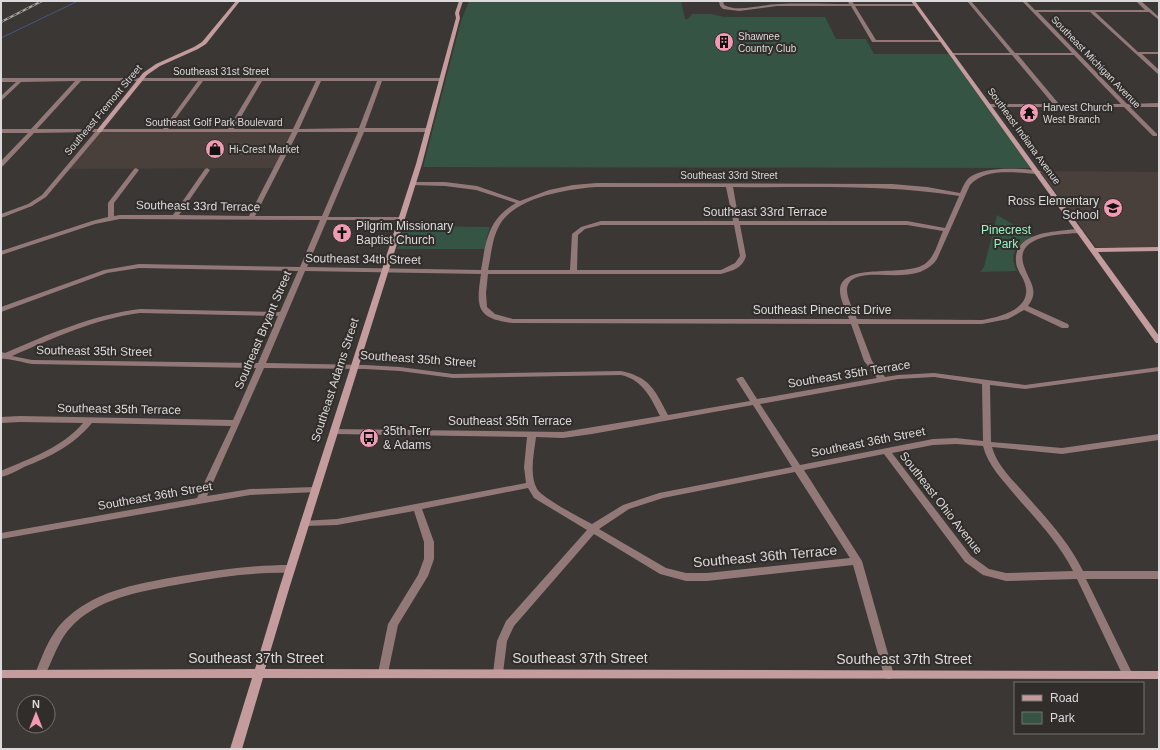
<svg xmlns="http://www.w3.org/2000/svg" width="1160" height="750" font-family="Arial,sans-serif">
  <rect width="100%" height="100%" fill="#3a3735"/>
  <!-- built -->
  <path fill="#49403c" d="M289,131L292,133L274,168L69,169L101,132Z
    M1040,171L1159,172V248L1096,247Z"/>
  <!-- green -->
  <path fill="#355444" d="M469,1H681L685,19H688L692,14H711L724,17H825L836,39H866L874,54H949L1031,168L423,167L461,21Z
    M997,215L1034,236C1018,243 1007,253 1017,271L980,272L984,267Z
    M404,226L490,227L487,237L486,249H397Z"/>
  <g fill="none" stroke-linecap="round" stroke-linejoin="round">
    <!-- stream -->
    <path stroke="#445882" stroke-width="1" d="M1,38L78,1"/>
    <!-- street -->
    <path fill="#937878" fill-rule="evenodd" d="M719,1H723L724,5C738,13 763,4 779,4C802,3 826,4 849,4L848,1H852L854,4H916L918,5V6H855L876,40H942L944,41L942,42H872L851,6H777L739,11L723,9L720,6Z
      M967,1H971L1015,53H1072L1022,1H1026L1035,10H1145L1136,1H1141L1159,17V20L1149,12H1095L1138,52H1159V54H1142L1159,70V75L1090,12H1038L1127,104L1159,103V107H1130L1157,134V136H1153L1124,107H988V105L990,104H1053L1012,55H950V53H1010ZM1018,55H1074L1121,104H1059Z
      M1,78H443V80L441,81H382L365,128H428L431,130L428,132H364L328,217H401L404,219L403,220H327L307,267L481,270C486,241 488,219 516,203L476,190L445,186L410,185V183L412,182H445L477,186L520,201L549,190L573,185L597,183L892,184L927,187L960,193C963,187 965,181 970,177C984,166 1023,168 1040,171L1041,172L1038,174C1016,173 986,167 970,185L937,259C933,265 927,269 920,272C900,279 872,271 855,278C850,280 847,285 847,290C847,299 854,311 857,319L982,320C1000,317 1033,309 1025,284C1023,276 1016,270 1016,261C1014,238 1040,233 1058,231C1066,230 1075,228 1082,230L1083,231L1080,233C1061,234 1013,235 1024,266C1029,282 1040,290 1028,306L1068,324L1069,326L1068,328H1062L1024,310L1008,319L982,324H858L872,361L885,377L898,375L934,373L1025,385L1159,367V371L1025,389L990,385L991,442L1062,448L1159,434V440L1062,454L992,447C997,466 1013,480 1026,495C1047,519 1069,542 1083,571H1159V579H1086L1133,675L1132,678L1128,679L1124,678L1077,579L1006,581L983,575L965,562L884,454L804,470L862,561L894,675L893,678L889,679L885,678L884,675L853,565L707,581H686L660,574L594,534L514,626L507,641L503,673L502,676L498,677L494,676L493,673L497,641L506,621L587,530L534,498L528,488L422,509L434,542V559L428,576L398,625L388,673L387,676L383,677L379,676L378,673L388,624L418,575L424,559V542L414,511L337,525L305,526L302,525L300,523L302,521L337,519L526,483L524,467L527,437L334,434L331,433L330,431L331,429L563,432L660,416C651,398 643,380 621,375L453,378L400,371L365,369L264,368L207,496L250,489L315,487L318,488L320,490L318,492L250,495L1,539V533L197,498L231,426L92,423C74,445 50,457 24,467C17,471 9,475 1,477V471C30,458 62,448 83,423L20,422L1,423V417L20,416L233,420L256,368L32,364C24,363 8,358 1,359V352L5,353C49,334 92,315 140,309L280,312L298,271L139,268L107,273L1,312V307L104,270L139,264L300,267L320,220L120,219L95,224L1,255V251L92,221L108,217V203L134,169L136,168L139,170L114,203V216L120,215H173L205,169L207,168L210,170L179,215L249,216L292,132H101L46,197L32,206L1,218V214L28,204L42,195L95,132L34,133L3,166L1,167V161L28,133H1V129H31L75,81L21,82L1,101V96L16,82H1ZM81,81H198L163,129H37ZM203,81H257L228,129H168ZM262,81H316L293,129H234ZM321,81H377L359,128L299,129ZM298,132H358L322,216H255ZM597,187H726L733,221H601L581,227L572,234L570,270H488C491,256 492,240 498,228C512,197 568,189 597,187ZM733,187C808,188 884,184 959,196L945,228L907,221H739ZM601,225H734L740,256L735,263L721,270H577L578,235L585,229ZM740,225H907L943,231C938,242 935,256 926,263C907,279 840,260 840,291C840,299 846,311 849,319H513L495,314L487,307L486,293L488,274H721C732,271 743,268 746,256ZM305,271L481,274C476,307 476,319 513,323L851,324L864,361L877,378L757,399L743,377H740L736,379L750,401L668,415C655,390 650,377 621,371L453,374L400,367L365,365L266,363ZM140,313L278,316L258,363L32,360L12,356C54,338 94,319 140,313ZM934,377L982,384L983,441L956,438L933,439L800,465L760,404L898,379ZM753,405L792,467L659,493L623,505L592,524C581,518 542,498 537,489C529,474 534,454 536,437L563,438L592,434ZM956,444L983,446C988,466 1003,480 1015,495C1036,519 1059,543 1073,571L1006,573L989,569L971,556L892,453L933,445ZM795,472L850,558L707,573H686L666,568L599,529L629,509L663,498Z
      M290,565L293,566L295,569L293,572L290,573C253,572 217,577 181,584C144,591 105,596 76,622C59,637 54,658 44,677L40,678L36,677L35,674C43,654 51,631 68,617C99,589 142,583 181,576C217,570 253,565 290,565Z"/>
    <!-- secondary -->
    <path fill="#c59c9d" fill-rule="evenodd" d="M236,1H240L206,44L198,49L160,66L147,75L101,132H97V130L143,73L156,64L194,47L202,42Z
      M459,1H463L459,13L460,18L422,164L289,589L265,669L1159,671V679L263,678L242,749H230L252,678H1V670L255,669L279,589L416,164L456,18L455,13Z
      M911,1H915L1095,248L1159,247V251L1098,252L1159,336V343H1156Z"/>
    <!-- rail casing -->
    <g stroke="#a8a6a5" stroke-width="2">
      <path id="rail" d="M1,22L42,1"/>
    </g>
    <!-- rail -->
    <use href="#rail" stroke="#302d2b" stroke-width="1" stroke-dasharray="3.5" stroke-linecap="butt"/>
  </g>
  <!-- icons -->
  <defs>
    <g id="building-disc" transform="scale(1)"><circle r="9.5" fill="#f19ab3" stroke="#302d2b"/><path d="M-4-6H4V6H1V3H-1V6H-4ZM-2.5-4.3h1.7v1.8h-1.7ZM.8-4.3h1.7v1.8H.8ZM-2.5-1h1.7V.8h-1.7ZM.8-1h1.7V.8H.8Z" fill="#111"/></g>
    <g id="temple-disc" transform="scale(1)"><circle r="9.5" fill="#f19ab3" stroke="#302d2b"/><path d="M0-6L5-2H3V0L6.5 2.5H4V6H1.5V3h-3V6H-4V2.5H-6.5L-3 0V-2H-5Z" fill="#111"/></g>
    <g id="shop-disc" transform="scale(1)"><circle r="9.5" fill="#f19ab3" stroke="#302d2b"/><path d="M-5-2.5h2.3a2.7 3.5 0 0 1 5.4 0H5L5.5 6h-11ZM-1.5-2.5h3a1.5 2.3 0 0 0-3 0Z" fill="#111"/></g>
    <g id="school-disc" transform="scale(1)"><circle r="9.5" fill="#f19ab3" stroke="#302d2b"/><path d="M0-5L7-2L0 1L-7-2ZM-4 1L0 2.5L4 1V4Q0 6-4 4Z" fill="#111"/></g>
    <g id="church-disc" transform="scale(1)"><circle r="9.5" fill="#f19ab3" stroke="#302d2b"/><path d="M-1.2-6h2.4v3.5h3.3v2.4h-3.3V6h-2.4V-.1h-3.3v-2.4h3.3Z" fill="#111"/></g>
    <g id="bus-disc" transform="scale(1)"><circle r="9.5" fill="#f19ab3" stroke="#302d2b"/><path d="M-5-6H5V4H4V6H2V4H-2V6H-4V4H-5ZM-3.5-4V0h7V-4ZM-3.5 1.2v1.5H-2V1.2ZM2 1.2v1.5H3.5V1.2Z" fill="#111"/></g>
  </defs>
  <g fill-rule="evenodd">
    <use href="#building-disc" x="724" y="42"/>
    <use href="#temple-disc" x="1029" y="113"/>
    <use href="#shop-disc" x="215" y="149"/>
    <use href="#school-disc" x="1113" y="208"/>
    <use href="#church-disc" x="342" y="233"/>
    <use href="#bus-disc" x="369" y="438"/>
  </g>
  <g text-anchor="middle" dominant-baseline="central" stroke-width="4" stroke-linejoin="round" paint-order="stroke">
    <!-- far-poi labels -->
    <g font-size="10" fill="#dcdada" stroke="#302d2b" text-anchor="start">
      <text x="738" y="36">Shawnee<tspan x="738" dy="12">Country Club</tspan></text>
      <text x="1043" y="107">Harvest Church<tspan x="1043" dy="12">West Branch</tspan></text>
      <text x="229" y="149">Hi-Crest Market</text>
    </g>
    <!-- far-street labels -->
    <g font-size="10" fill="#dcdada" stroke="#302d2b">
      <text transform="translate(1096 62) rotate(46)">Southeast Michigan Avenue</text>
      <text x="221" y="71">Southeast 31st Street</text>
      <text transform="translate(103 110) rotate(-50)">Southeast Fremont Street</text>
      <text x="214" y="122">Southeast Golf Park Boulevard</text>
      <text transform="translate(1024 136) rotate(54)">Southeast Indiana Avenue</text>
      <text x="729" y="175">Southeast 33rd Street</text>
    </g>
    <!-- poi labels -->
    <g font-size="12" fill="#dcdada" stroke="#302d2b" text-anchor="start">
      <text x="1099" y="201" text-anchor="end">Ross Elementary<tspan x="1099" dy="14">School</tspan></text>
      <text x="356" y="226">Pilgrim Missionary<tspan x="356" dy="14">Baptist Church</tspan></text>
      <text x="383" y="431">35th Terr<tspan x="383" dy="14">&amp; Adams</tspan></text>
    </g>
    <!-- street labels -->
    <g font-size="12" fill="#dcdada" stroke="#302d2b">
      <text transform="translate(198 206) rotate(1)">Southeast 33rd Terrace</text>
      <text x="765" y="212">Southeast 33rd Terrace</text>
      <text transform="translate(363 259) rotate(1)">Southeast 34th Street</text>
      <text x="822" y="310">Southeast Pinecrest Drive</text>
      <text transform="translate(263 330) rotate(-67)">Southeast Bryant Street</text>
      <text transform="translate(94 351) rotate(1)">Southeast 35th Street</text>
      <text transform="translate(418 359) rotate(4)">Southeast 35th Street</text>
      <text transform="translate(849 374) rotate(-9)">Southeast 35th Terrace</text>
      <text transform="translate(335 380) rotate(-72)">Southeast Adams Street</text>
      <text transform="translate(119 409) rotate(1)">Southeast 35th Terrace</text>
      <text x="510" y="421">Southeast 35th Terrace</text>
      <text transform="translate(868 442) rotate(-11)">Southeast 36th Street</text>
      <text transform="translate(155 496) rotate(-10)">Southeast 36th Street</text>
      <text transform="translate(941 503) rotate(52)">Southeast Ohio Avenue</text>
    </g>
    <!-- park labels -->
    <g font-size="12" fill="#9df2c6" stroke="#302d2b">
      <text x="1006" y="230">Pinecrest<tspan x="1006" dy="14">Park</tspan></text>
    </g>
    <!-- near-street labels -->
    <g font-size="14" fill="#dcdada" stroke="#302d2b">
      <text transform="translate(765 556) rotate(-5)">Southeast 36th Terrace</text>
      <text x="256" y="658">Southeast 37th Street</text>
      <text x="580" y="658">Southeast 37th Street</text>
      <text x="904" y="659">Southeast 37th Street</text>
    </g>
  </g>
  <!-- border -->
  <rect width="1160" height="750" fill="none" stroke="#dcdada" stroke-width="4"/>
  <!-- legend -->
  <rect x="1014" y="682" width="130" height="52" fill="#302d2b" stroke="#757271"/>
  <rect x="1022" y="695" width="20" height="6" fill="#c59c9d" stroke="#757271"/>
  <text x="1050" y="702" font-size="12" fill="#dcdada">Road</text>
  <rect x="1022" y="712" width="20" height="12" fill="#355444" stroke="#757271"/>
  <text x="1050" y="722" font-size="12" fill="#dcdada">Park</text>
  <!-- north arrow -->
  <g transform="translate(36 714)"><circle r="19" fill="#302d2b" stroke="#757271"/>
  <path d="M0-3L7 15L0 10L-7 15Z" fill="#f19ab3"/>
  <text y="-6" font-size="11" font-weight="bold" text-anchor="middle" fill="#dcdada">N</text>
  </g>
</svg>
